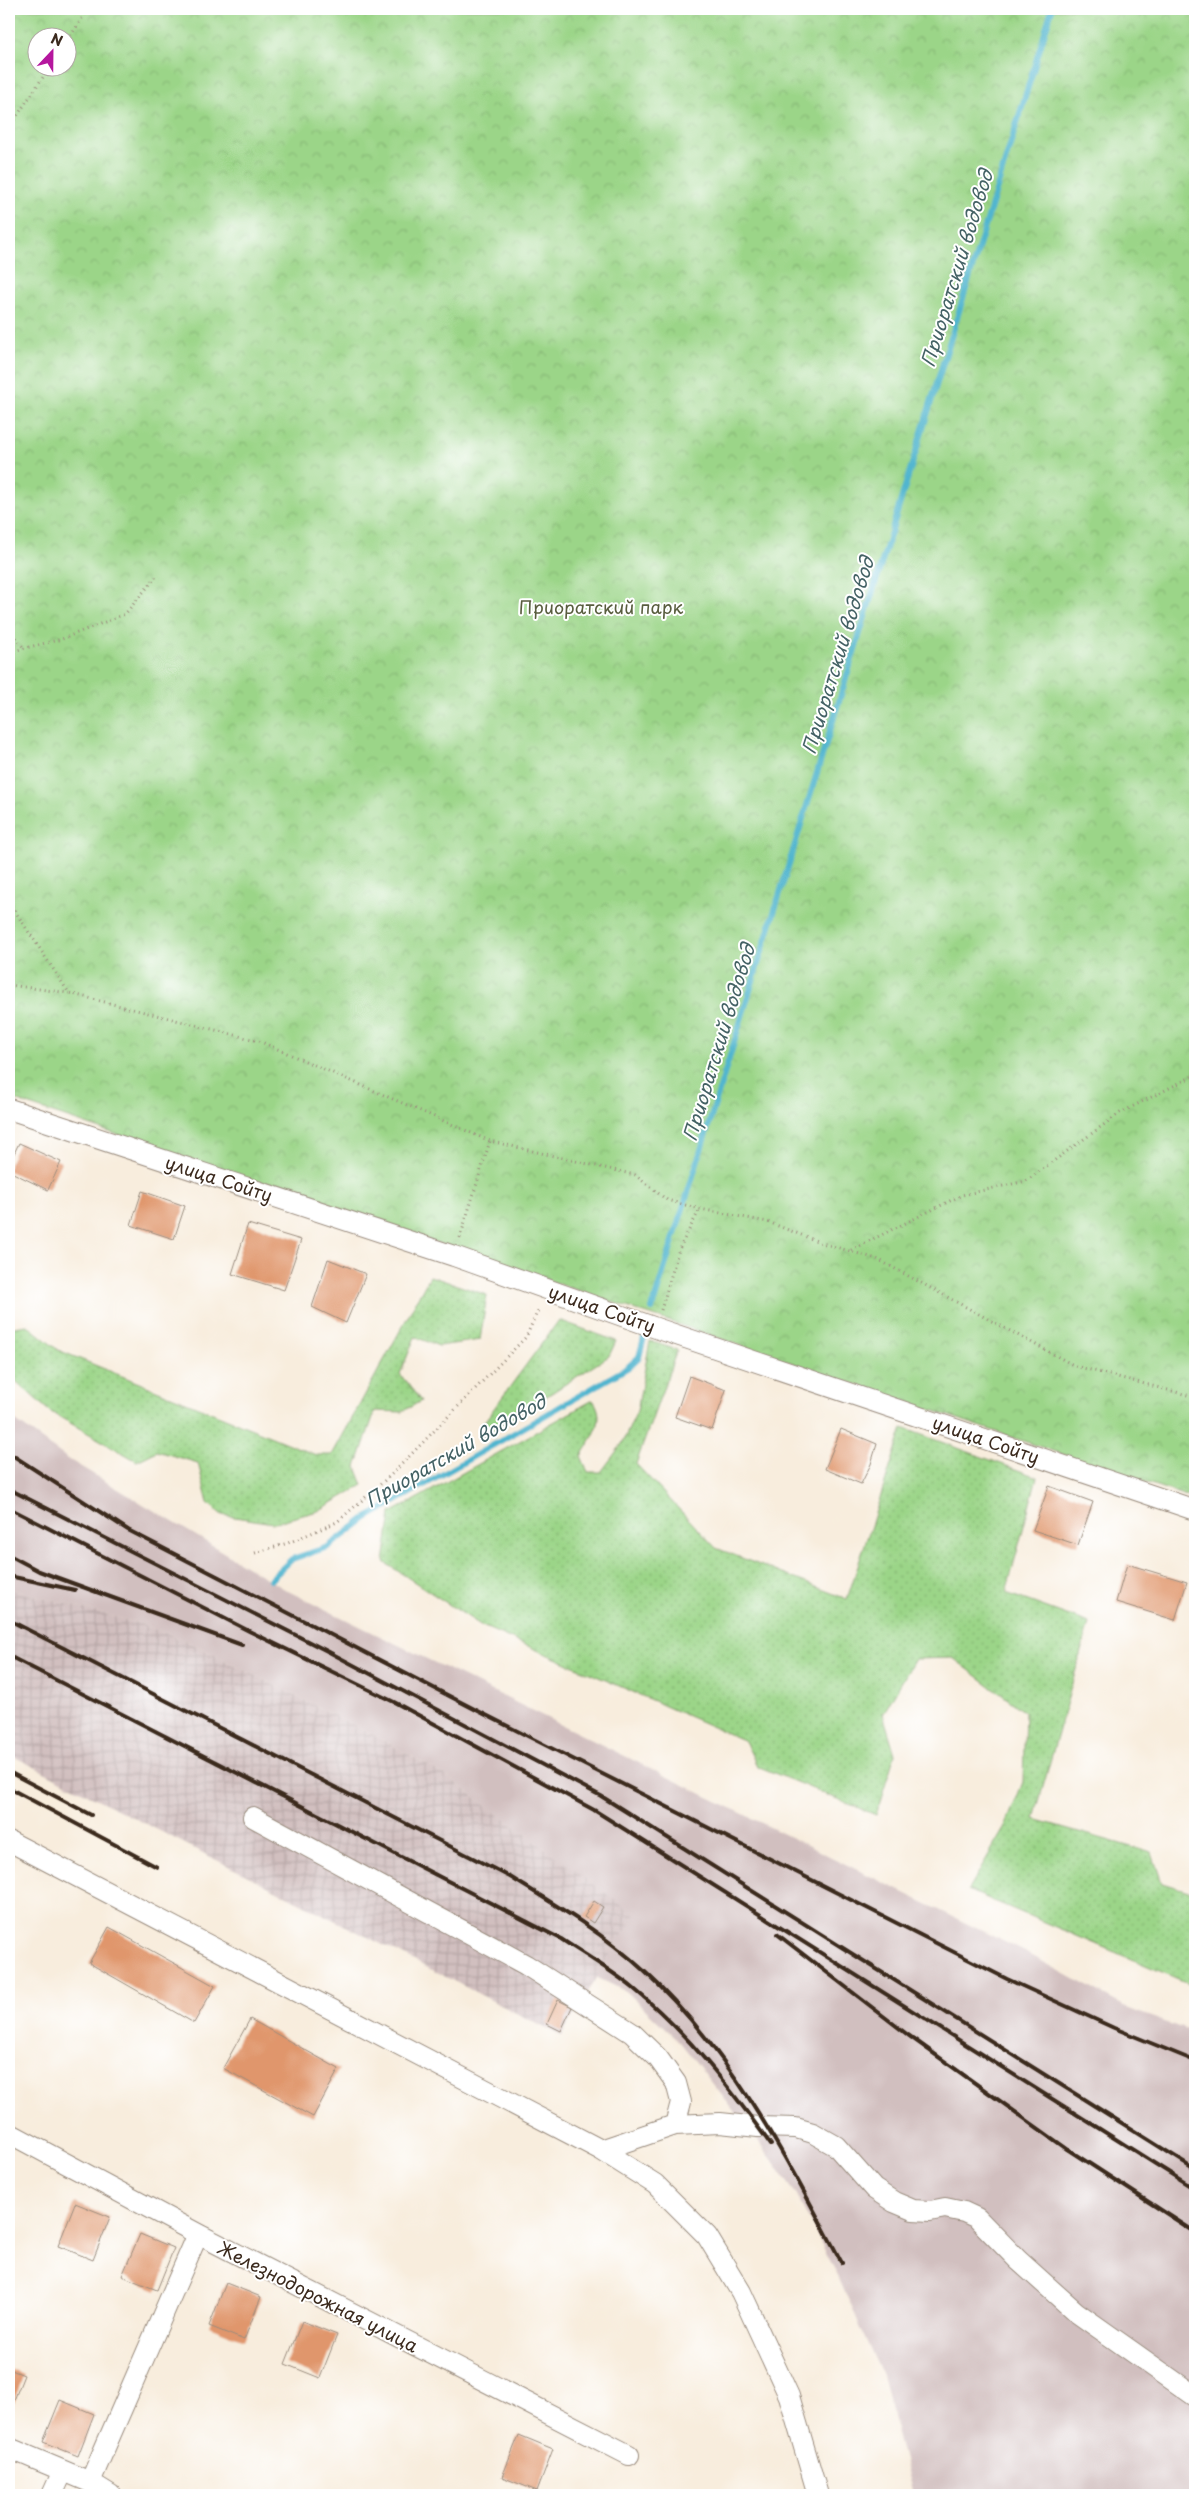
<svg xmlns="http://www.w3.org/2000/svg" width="1204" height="2504" font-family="'Playpen Sans',sans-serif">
  <defs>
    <pattern id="industrial-grid" width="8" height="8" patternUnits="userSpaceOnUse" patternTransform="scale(1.25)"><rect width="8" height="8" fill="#d1bfbf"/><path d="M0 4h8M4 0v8" fill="none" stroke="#b4a4a4"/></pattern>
    <pattern id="grass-dots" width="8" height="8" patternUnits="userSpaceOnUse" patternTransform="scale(1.25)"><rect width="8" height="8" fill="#9bd588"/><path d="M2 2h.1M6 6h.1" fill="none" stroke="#86b775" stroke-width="1.8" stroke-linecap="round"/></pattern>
    <pattern id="park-crowns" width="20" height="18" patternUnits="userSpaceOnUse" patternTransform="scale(1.25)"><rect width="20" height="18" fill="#9bd588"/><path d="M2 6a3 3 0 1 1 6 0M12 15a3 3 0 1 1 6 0" fill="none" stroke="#86b775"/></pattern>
  </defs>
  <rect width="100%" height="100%" fill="#fff"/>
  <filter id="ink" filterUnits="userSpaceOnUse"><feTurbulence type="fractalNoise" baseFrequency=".02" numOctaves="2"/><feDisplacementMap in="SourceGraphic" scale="10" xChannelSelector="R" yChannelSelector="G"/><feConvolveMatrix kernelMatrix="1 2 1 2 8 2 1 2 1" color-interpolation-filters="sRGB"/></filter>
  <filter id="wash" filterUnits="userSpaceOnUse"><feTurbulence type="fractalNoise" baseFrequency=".0096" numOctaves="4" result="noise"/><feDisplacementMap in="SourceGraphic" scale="20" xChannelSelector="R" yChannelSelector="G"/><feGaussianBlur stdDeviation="1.12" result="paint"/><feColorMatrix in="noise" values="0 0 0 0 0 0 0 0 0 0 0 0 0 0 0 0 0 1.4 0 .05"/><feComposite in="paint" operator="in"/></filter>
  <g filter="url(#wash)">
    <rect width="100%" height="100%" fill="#f8eddd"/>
    <!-- industrial -->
    <path fill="url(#industrial-grid)" d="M9,1589L138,1623L187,1641L378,1737L445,1775L636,1915L561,2036L9,1754Z"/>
    <!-- railway -->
    <path fill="#d1bfbf" d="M9,1416L68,1459L288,1591L1027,1953L1129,2009L1195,2033V2495H913L882,2375L836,2272L795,2193L771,2158L680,2042L627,1992L596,1977L635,1915L445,1775L378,1737L187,1641L138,1623L9,1589Z"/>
    <!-- grass -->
    <path fill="url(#grass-dots)" stroke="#6b8053" d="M430,1276L487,1295L480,1340L439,1346L415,1337L400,1374L421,1401L402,1412L375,1411L356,1467L363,1485L318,1511L273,1523L222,1515L208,1503L198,1463L157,1451L137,1461L49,1411L9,1375V1328L27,1325L58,1350L316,1455H332Z
      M559,1320L616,1341L609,1356L480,1439L484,1422Z
      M650,1341L677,1350L636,1464L716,1548L847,1599L903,1428L1037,1477L1006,1593L1089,1623L1034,1819L1152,1853L1162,1883L1195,1893V1986L968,1890L1005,1827L1023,1782L1025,1712L953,1658L915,1659L883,1714L895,1754L876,1815L757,1766L745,1741L482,1626L384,1562L391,1513L593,1400C608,1420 591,1439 581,1456L588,1472H601L622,1444L637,1411Z"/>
    <!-- park -->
    <path fill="url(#park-crowns)" stroke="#6b8053" fill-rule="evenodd" d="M10,9H1195V1499L9,1098ZM38,38H68V68H38Z"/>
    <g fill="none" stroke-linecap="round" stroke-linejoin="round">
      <!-- stream -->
      <path stroke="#51b5cf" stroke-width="6" d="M652,1309L1052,9
        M270,1580L292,1559L328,1547L365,1519L627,1368L639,1357L644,1338"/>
    </g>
    <g id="blocks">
      <!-- building -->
      <path fill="#e0966c" d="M19,1143L61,1162L48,1190L9,1171V1164Z
        M142,1191L185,1206L174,1239L131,1225Z
        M248,1224L301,1240L284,1290L232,1274Z
        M328,1259L366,1274L346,1323L312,1307Z
        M689,1376L726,1390L712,1430L675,1417Z
        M841,1429L877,1444L871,1464L861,1484L825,1469Z
        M1049,1486L1093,1502L1078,1545L1033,1530Z
        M1127,1564L1187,1582L1175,1620L1116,1602Z
        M594,1901L603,1907L593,1923L584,1917Z
        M109,1927L215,1986L194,2023L89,1963Z
        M558,2000L572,2007L561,2031L547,2024Z
        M250,2019L339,2069L313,2117L223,2068Z
        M75,2203L110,2217L93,2260L58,2246Z
        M140,2234L174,2248L157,2290L122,2276Z
        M226,2283L261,2297L244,2340L209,2326Z
        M302,2321L337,2335L320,2378L285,2364Z
        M9,2369L24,2375L9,2413Z
        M60,2400L94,2414L78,2456L43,2442Z
        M519,2435L553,2449L537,2491L502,2477Z"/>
    </g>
  </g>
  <g filter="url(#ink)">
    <use href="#blocks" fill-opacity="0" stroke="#9a8c7e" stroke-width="1"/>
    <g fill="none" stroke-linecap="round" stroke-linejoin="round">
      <!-- minor casing -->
      <g stroke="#9a8c7e" stroke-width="22">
        <path id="minor" d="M9,1109L454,1256L656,1328L1195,1510
          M253,1817L526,1965L632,2033L658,2058L676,2083L681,2102L675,2125
          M9,1841L601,2150L655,2184L707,2236L741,2292L789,2396L818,2495
          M9,2133L198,2234L629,2455
          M601,2150L675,2125L720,2123L758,2127L796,2128L813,2133L836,2146L874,2189L894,2202L913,2210L930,2211L945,2208L964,2212L977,2218L1018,2260L1076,2312L1195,2396
          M9,2448L90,2482L111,2495
          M90,2482L198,2234
          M52,2495L63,2471"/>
      </g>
      <!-- path -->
      <path stroke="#9a8c7e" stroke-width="3" stroke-dasharray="1 4" stroke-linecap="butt" d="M68,40L88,9
        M9,128L49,68
        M9,630L24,648
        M9,652L62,639L125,614L156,577
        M9,902L69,993L259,1041L490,1141L635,1175L667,1200L700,1209L768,1222L822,1243L877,1259L1075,1366L1195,1397
        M9,985L69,993
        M460,1238L490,1141
        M851,1250L962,1195L1026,1181L1120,1113L1195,1075
        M661,1310L679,1249L700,1209
        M255,1553L288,1543L337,1522L391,1475L526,1337L539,1308"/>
      <!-- minor -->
      <use href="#minor" stroke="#fff" stroke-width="20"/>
      <!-- rail -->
      <path stroke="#3b2a1e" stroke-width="4" d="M9,1453L128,1530L484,1714L1007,1979L1114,2028L1195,2061
        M9,1489L329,1652L601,1796L1195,2169
        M9,1508L249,1631L394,1702L594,1810L1195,2189
        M9,1555L39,1571L242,1645
        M9,1576L75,1590
        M9,1620L510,1877C556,1905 603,1933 643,1970C732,2051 786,2158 842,2263
        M9,1656L561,1939C585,1955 611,1970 633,1988C688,2033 730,2088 771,2145
        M9,1772L91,1815
        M9,1788L157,1867
        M777,1934L908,2035L1067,2149L1195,2232"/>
    </g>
  </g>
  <g text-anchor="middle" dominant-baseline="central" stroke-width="4" stroke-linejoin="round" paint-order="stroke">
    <!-- park labels -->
    <g font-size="18" fill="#585d3e" stroke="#fff">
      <text x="601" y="606">Приоратский парк</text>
    </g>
    <!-- street labels -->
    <g font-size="18" fill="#3b2a1e" stroke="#fff">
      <text transform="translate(219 1178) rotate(18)">улица Сойту</text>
      <text transform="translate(602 1308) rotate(19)">улица Сойту</text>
      <text transform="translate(986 1439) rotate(19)">улица Сойту</text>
      <text transform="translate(318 2296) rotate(27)">Железнодорожная улица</text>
    </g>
    <!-- water labels -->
    <g font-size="19" font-style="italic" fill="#446265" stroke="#fff">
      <text transform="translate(956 268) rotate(-73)">Приоратский водовод</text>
      <text transform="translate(837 655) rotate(-73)">Приоратский водовод</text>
      <text transform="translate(718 1042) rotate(-73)">Приоратский водовод</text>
      <text transform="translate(455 1450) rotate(-30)">Приоратский водовод</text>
    </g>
  </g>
  <!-- margin -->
  <rect width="1204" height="2504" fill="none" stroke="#fff" stroke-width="30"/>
  <!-- north arrow -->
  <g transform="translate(52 52) rotate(22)"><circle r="24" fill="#ffffff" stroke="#b1aaa5"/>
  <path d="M0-4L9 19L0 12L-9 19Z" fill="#b5179e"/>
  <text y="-8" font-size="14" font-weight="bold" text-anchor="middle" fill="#3b2a1e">N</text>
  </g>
</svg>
